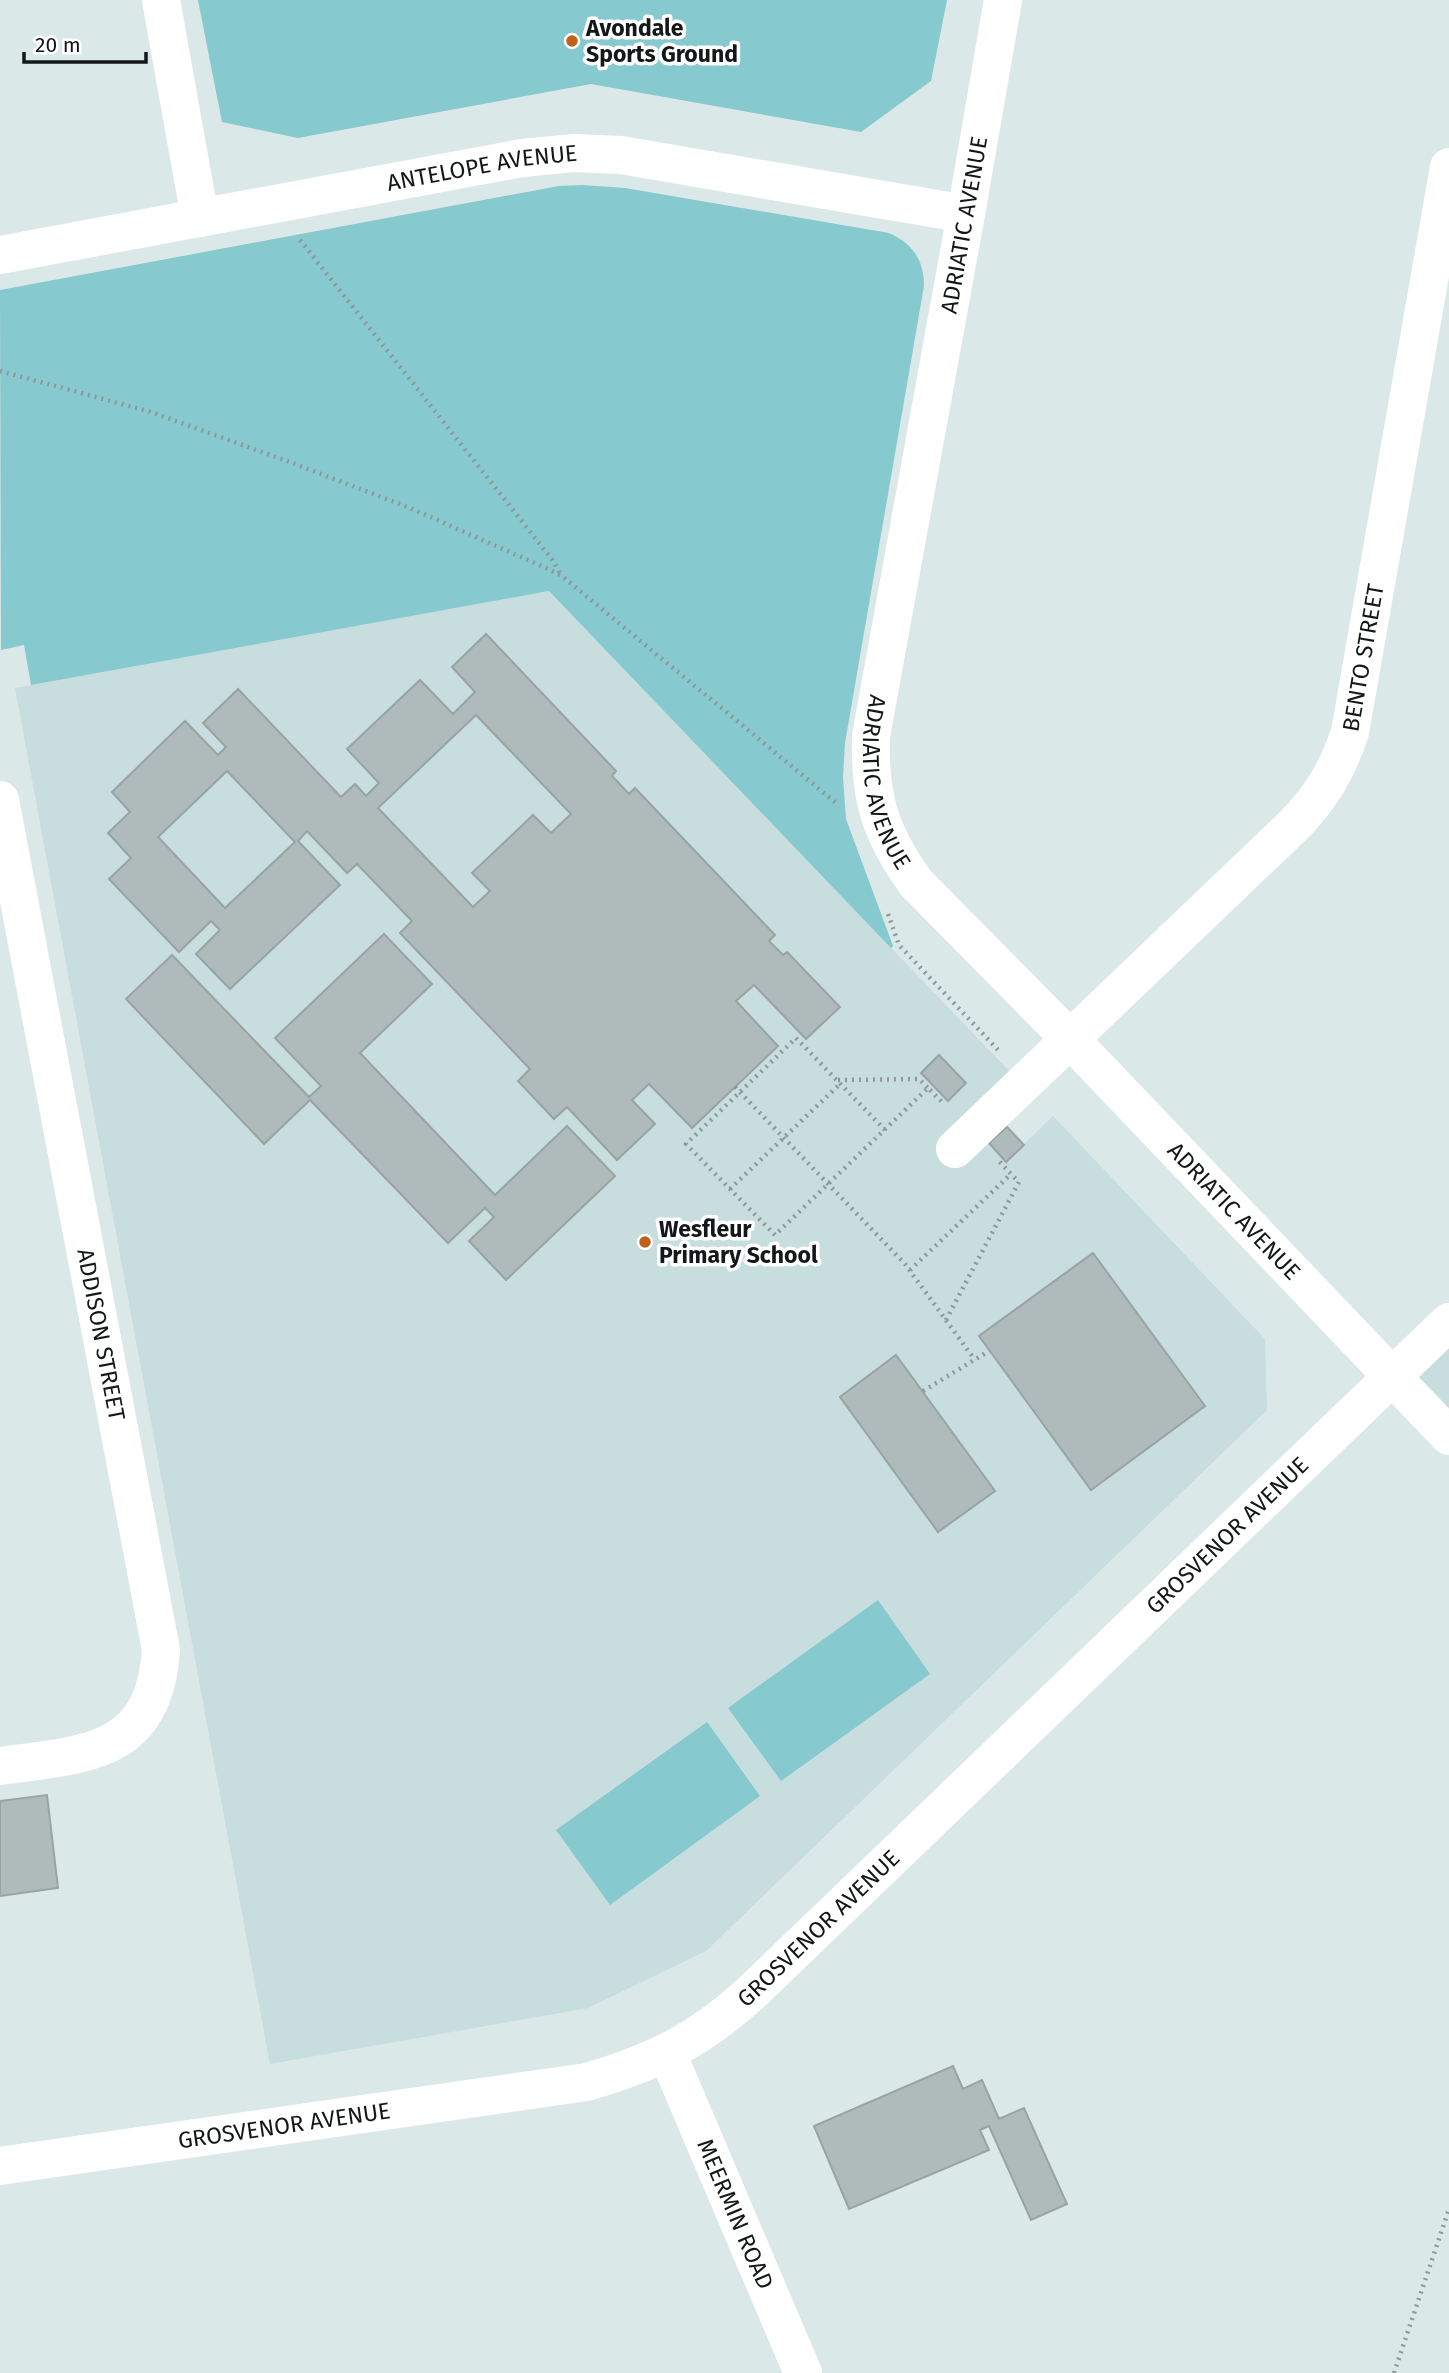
<svg xmlns="http://www.w3.org/2000/svg" width="1449" height="2373" font-family="'Fira Sans',sans-serif">
  <rect width="100%" height="100%" fill="#dbe8e8"/>
  <!-- built -->
  <path fill="#c7ddde" d="M549,591L1011,1073L982,1101L1023,1145L1053,1116L1265,1339L1267,1410L706,1951L588,2008L270,2064L15,688Z
    M1449,1322V1436L1393,1377Z"/>
  <!-- green -->
  <path fill="#86c9ce" d="M198,0H947L931,81L861,132L591,84L298,138L222,122Z
    M582,185L625,188L889,233C913,244 924,260 924,286L845,743L843,778L846,819L893,946L891,948L549,591L31,685L24,645L1,650L0,290L559,186Z
    M878,1600L930,1674L781,1781L728,1708Z
    M707,1722L760,1796L610,1905L556,1830Z"/>
  <!-- building -->
  <path fill="#afbbbb" stroke="#98a3a4" stroke-width="2" fill-rule="evenodd" d="M486,634L616,771L612,776L629,794L635,788L775,935L769,941L783,955L787,952L840,1007L806,1039L754,985L736,1001L778,1046L692,1128L649,1084L632,1100L655,1124L617,1160L567,1107L554,1119L518,1081L530,1069L400,933L412,921L357,864L347,873L307,831L298,841L340,885L230,989L196,954L220,930L211,921L179,952L109,879L131,858L108,833L130,812L112,792L185,721L218,755L226,747L203,723L238,689L341,797L355,784L366,796L379,783L347,749L420,680L453,714L475,692L452,667ZM476,715L571,814L551,833L533,815L472,873L490,891L473,907L378,808ZM227,771L295,842L225,908L158,837Z
    M384,934L432,984L360,1053L495,1195L567,1126L615,1176L506,1280L469,1241L494,1217L485,1208L448,1243L310,1100L264,1144L126,999L172,955L309,1097L321,1086L275,1038Z
    M939,1055L966,1083L948,1101L921,1073Z
    M1007,1127L1024,1145L1006,1162L989,1143Z
    M1093,1253L1205,1406L1091,1490L979,1336Z
    M896,1355L995,1491L938,1532L840,1397Z
    M47,1795L58,1888L0,1896V1801Z
    M953,2066L963,2089L982,2080L999,2119L1024,2108L1067,2204L1031,2220L989,2126L980,2130L989,2150L849,2209L814,2126Z"/>
  <g fill="none" stroke-linecap="round" stroke-linejoin="round">
    <!-- path -->
    <path stroke="#8e9898" stroke-width="4.5" stroke-dasharray="2 5" stroke-linecap="butt" d="M300,240L554,562L561,575
      M0,371L151,412L287,461L410,508L546,568L562,576L836,803
      M888,914L899,945L1000,1052
      M838,1080L919,1079L928,1088
      M735,1087L905,1264L975,1360
      M885,1130L796,1038L686,1144L775,1235C826,1186 877,1137 928,1088L944,1104
      M730,1189L840,1084
      M910,1270L1011,1174L999,1161
      M946,1320L1019,1182L1011,1174
      M923,1391L989,1351
      M1394,2373L1449,2209"/>
    <!-- minor -->
    <g stroke="#fff" stroke-width="38">
      <path d="M161,0L200,218"/>
      <path id="s1" d="M1003,0L966,214L871,736C869,798 880,833 916,883L1070,1039L1449,1436"/>
      <path id="s2" d="M0,255L522,158L574,153L621,155L966,214"/>
      <path id="s3" d="M0,800L161,1650C154,1756 84,1754 0,1766"/>
      <path id="s4" d="M955,1149L1294,825C1322,796 1337,771 1350,732L1449,167"/>
      <path id="s5" d="M667,2053L803,2373"/>
      <path id="s6" d="M0,2166L587,2082C655,2062 698,2041 751,1993L1449,1322"/>
    </g>
  </g>
  <!-- markers -->
  <g fill="#c0611b" stroke="#fff" stroke-width="2.5">
    <circle cx="572" cy="41" r="7"/>
    <circle cx="645" cy="1242" r="7"/>
  </g>
  <g text-anchor="middle" dominant-baseline="central" stroke-width="7" stroke-linejoin="round" paint-order="stroke">
    <!-- poi labels -->
    <g font-size="23" font-weight="bold" fill="#131717" stroke="#fff" text-anchor="start">
      <text x="586" y="28">Avondale<tspan x="586" dy="26">Sports Ground</tspan></text>
      <text x="659" y="1229">Wesfleur<tspan x="659" dy="26">Primary School</tspan></text>
    </g>
    <!-- street labels -->
    <g font-size="23" fill="#131717" stroke="#fff">
      <text stroke="none"><textPath href="#s2" startOffset="490">ANTELOPE AVENUE</textPath></text>
      <text transform="translate(964 225) rotate(-80)">ADRIATIC AVENUE</text>
      <text stroke="none"><textPath href="#s4" startOffset="654">BENTO STREET</textPath></text>
      <text stroke="none"><textPath href="#s1" startOffset="796">ADRIATIC AVENUE</textPath></text>
      <text stroke="none"><textPath href="#s1" startOffset="1362">ADRIATIC AVENUE</textPath></text>
      <text stroke="none"><textPath href="#s3" startOffset="544">ADDISON STREET</textPath></text>
      <text stroke="none"><textPath href="#s6" startOffset="1442">GROSVENOR AVENUE</textPath></text>
      <text stroke="none"><textPath href="#s6" startOffset="875">GROSVENOR AVENUE</textPath></text>
      <text stroke="none"><textPath href="#s6" startOffset="287">GROSVENOR AVENUE</textPath></text>
      <text stroke="none"><textPath href="#s5" startOffset="175">MEERMIN ROAD</textPath></text>
    </g>
  </g>
  <!-- scale -->
  <path d="M24 52v10h122v-10" fill="none" stroke="#131717" stroke-width="3.5"/>
  <text x="35" y="52" font-size="21" fill="#131717" stroke="#ffffff" stroke-width="5" paint-order="stroke">20 m</text>
</svg>
